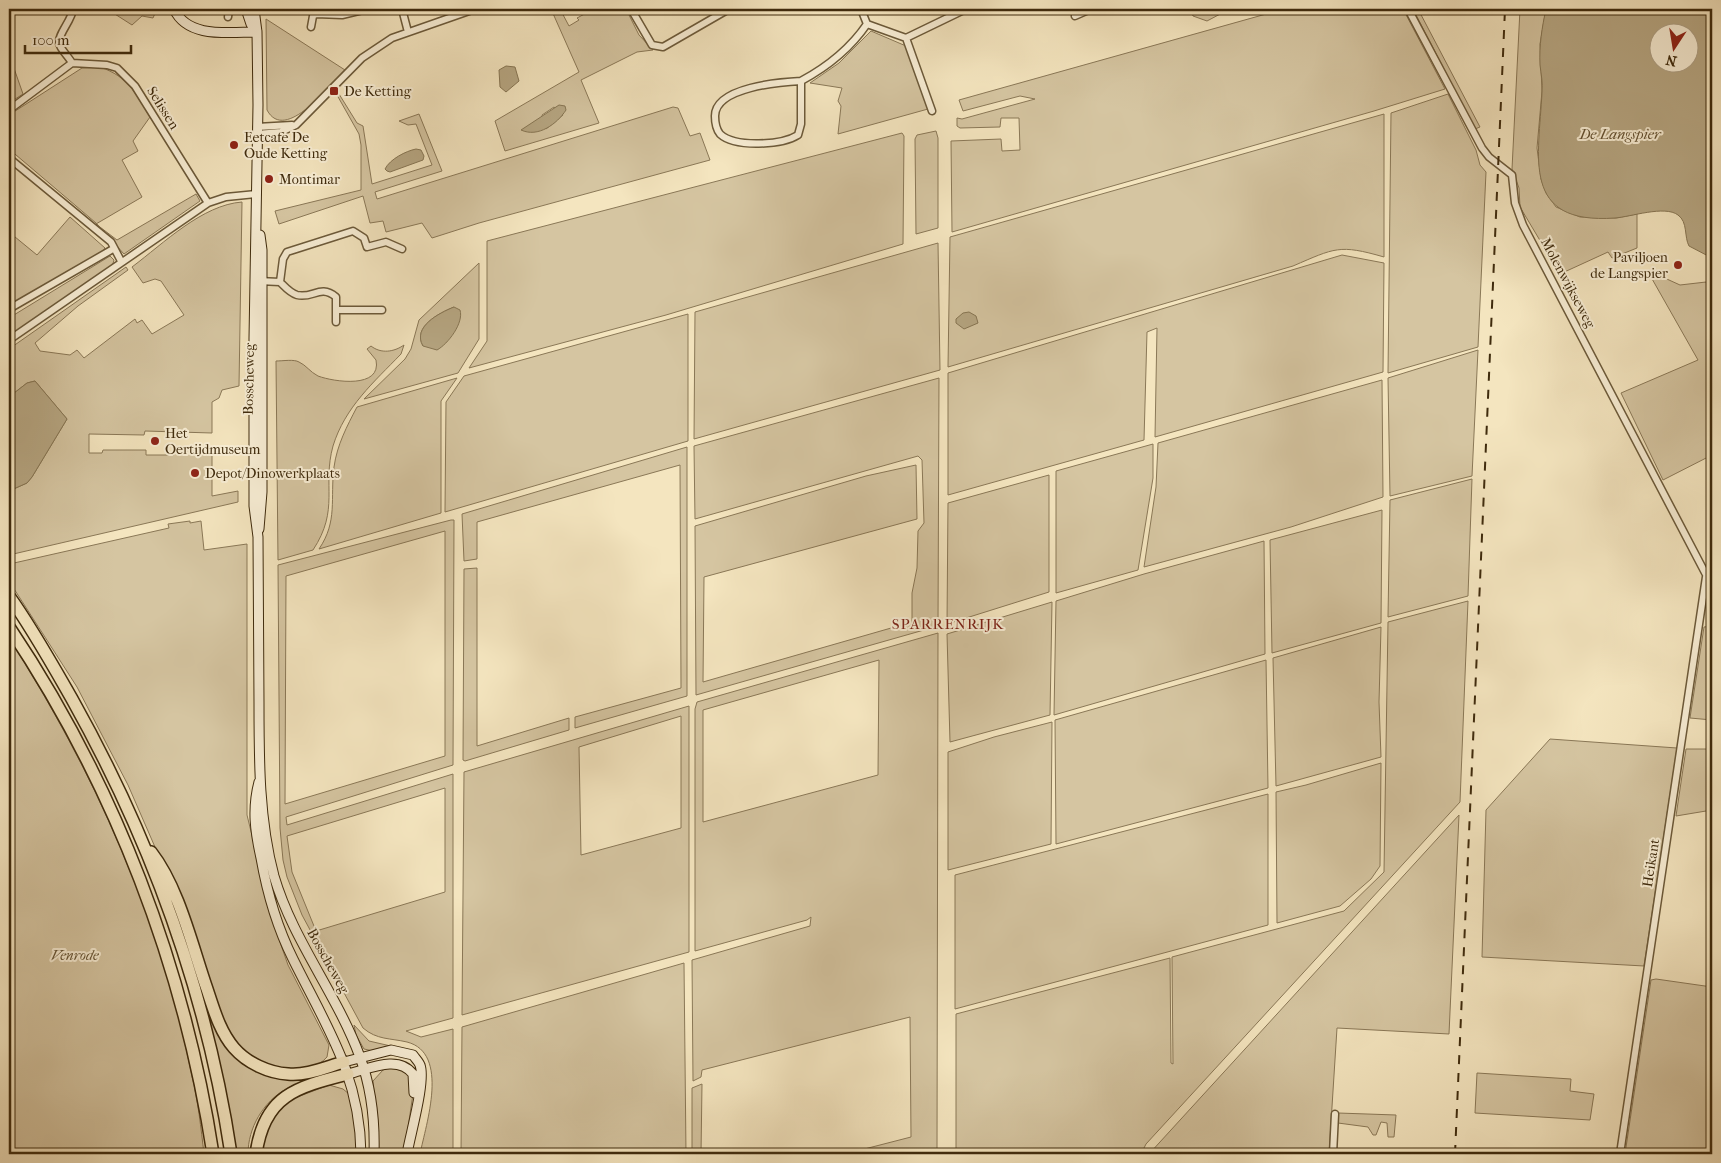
<svg xmlns="http://www.w3.org/2000/svg" width="1721" height="1163" font-family="'IM FELL French Canon',serif">
  <rect width="100%" height="100%" fill="#f4e5bf"/>
  <filter id="stains"><feTurbulence type="fractalNoise" baseFrequency=".004" numOctaves="4"/><feColorMatrix values="0 0 0 0 .2 0 0 0 0 .09 0 0 0 0 .02 0 0 0 .5 -.17"/></filter>
  <radialGradient id="worn" r=".72"><stop offset=".6" stop-color="#630" stop-opacity="0"/><stop offset="1" stop-color="#630" stop-opacity=".3"/></radialGradient>
  <!-- green -->
  <path fill="#d5c5a1" stroke="#8a7857" fill-rule="evenodd" d="M107,9H157L153,18L142,16L132,25Z
    M551,9H560L569,26L579,20L577,18L594,9H626L639,35L653,50L637,52L581,80L599,123L505,151L495,121L579,72ZM554,107L563,115L546,129L542,115Z
    M1190,9H1228V14L1224,12L1207,21L1193,16Z
    M1284,9H1403L1445,89L1374,111L952,232L951,141L1001,139L1002,151L1020,150L1019,118H1001L1000,127L960,128L957,126V118L962,119L1035,99L1020,96L963,111L959,100Z
    M1413,9H1418L1480,127L1475,129Z
    M1520,9H1546L1540,44L1542,91L1537,148L1541,179L1546,193L1556,207L1580,217L1616,218L1637,214V248L1612,258L1608,252L1560,274L1520,207L1519,188L1512,169Z
    M266,19L345,70C331,84 285,144 267,110Z
    M871,31L906,46L928,109L838,134L841,106L838,101L842,88L810,83L839,63Z
    M9,54L23,94L9,103Z
    M100,67C129,77 135,93 150,117L133,141L138,151L122,160L142,197L96,224L117,240L196,194L200,201L124,254L96,223L9,149V115L82,68Z
    M339,94L357,123L363,126L372,184L432,165L416,124L408,125L399,121L419,114L442,171L375,192L377,199L673,107L678,108L690,136L700,133L710,160L479,223L432,238L422,223L386,232L383,221L370,223L363,196L279,224L275,211L361,190V145L359,134L337,95Z
    M1448,94L1476,150L1480,165L1486,172L1478,347L1388,373L1391,113Z
    M1384,114V257C1339,244 1335,248 1293,266L948,367L950,237Z
    M936,131L938,138V228L916,234L915,139L917,135Z
    M902,133L904,136L903,244L666,315L469,368L487,341V241Z
    M242,202L239,386L222,390L219,398L212,402V433L145,431L144,435L89,434V453H102L103,450H146V455H174L175,449L212,452V496L238,491V502L9,555V491L27,483L32,477L67,419L35,381L27,383L9,397V349L126,267L128,270L78,306L35,343L40,351L70,355L77,350L84,358L135,319L137,323L142,320L152,334L184,315L161,281L155,279L143,283L132,267C164,243 202,205 242,202Z
    M70,217L105,248L103,251L9,306V232L37,255Z
    M938,243L940,370L694,439L695,312Z
    M1342,255L1384,263L1383,372L1155,437L1157,328L1147,332L1144,440L948,495V373Z
    M110,256L114,260L111,270L9,338V318Z
    M479,263V339L458,373L364,399L405,359L411,349L419,320ZM454,307L423,346C412,327 439,313 454,307Z
    M1647,270L1680,285L1706,282L1712,295V455L1663,480L1621,393L1698,360Z
    M688,314V441L445,512L446,402L464,376Z
    M404,345L401,354C374,382 345,407 333,446C322,486 340,509 313,550L278,560L276,361C283,361 294,359 299,362C306,365 310,372 318,376C334,382 382,389 376,360L367,349L371,346C381,354 394,352 404,345Z
    M1478,350L1472,476L1390,496L1388,378Z
    M457,378L441,401V513L319,549C338,521 330,499 334,467C337,445 347,426 357,407Z
    M939,378L938,626L696,695L695,526L866,476L916,465L917,519L704,577L703,682L912,622V593L917,568L918,531L924,523L922,460L918,456L695,519L694,446Z
    M1382,380L1383,497L1291,527L1144,567L1156,487L1158,443Z
    M1153,444V478L1138,570L1056,593V471Z
    M687,447V696L575,728V717L681,688L680,465L477,522V559L464,561L462,514Z
    M1049,475V592L947,624L948,503Z
    M1472,479L1468,596L1388,617L1390,500Z
    M1382,510L1381,623L1272,653L1270,540Z
    M451,520H454L453,765L286,817L287,825L453,774V1018L406,1031L421,1037L453,1029V1154H420C426,1124 450,1053 407,1042C390,1038 377,1040 363,1028L302,915L287,877L283,860L280,828L278,565ZM445,531V756L285,804L286,576ZM445,788V892L316,931L292,872L287,836Z
    M190,521V523L201,521L204,550L247,544V815L273,922L288,965L329,1045L327,1057C308,1079 266,1069 246,1053C239,1048 234,1039 228,1033L168,877L128,785L77,687L9,581V556L14,563L169,528L168,524Z
    M1264,541L1265,654L1054,715L1056,601L1144,574Z
    M477,568V746L569,718V730L465,761L463,760L464,569Z
    M1468,601L1460,802L1146,1144L1141,1154H956V1014L1170,958L1171,1063L1173,1064L1172,957L1344,911L1384,872L1388,622Z
    M1052,602L1050,715L950,742L947,634Z
    M1712,626V720L1690,718L1704,627Z
    M1381,627L1379,702L1381,757L1276,786L1273,658Z
    M938,633L937,1154H845L911,1137L910,1017L702,1070L701,1077L693,1081L692,960L810,926L811,917L807,920L695,951V709L697,702ZM879,660L878,775L703,822V710Z
    M9,638C94,771 161,920 192,1076C198,1101 201,1128 204,1154H9Z
    M1266,660L1268,788L1056,844L1055,720Z
    M689,706V952L462,1015L464,772ZM681,716V828L581,855L579,747Z
    M1052,722L1051,844L948,870V752L994,737Z
    M1550,739L1677,748L1644,966L1482,957L1486,810Z
    M1686,749H1712V810L1676,816Z
    M1381,763L1380,866L1371,879L1340,906L1277,923L1276,792L1306,785Z
    M1268,794V925L955,1009V875Z
    M1459,815L1449,1034L1337,1028L1329,1154H1149Z
    M684,963L686,1154H461L462,1027Z
    M1656,979L1712,987V1154H1625L1651,980Z
    M199,982L241,1059L310,1077C303,1083 293,1085 286,1089C263,1102 248,1128 248,1154H237L220,1064Z
    M354,1025L369,1041L395,1047L373,1051L364,1049L356,1035Z
    M397,1065L407,1069L413,1094L404,1154H379L373,1081L383,1070Z
    M1477,1073L1571,1079L1570,1091L1594,1094L1590,1120L1475,1113Z
    M702,1084L701,1154H692V1088Z
    M329,1085L343,1089L349,1094L355,1121L357,1154H256L275,1111L292,1099Z
    M1338,1113L1396,1115L1394,1137H1388L1387,1123L1381,1122L1376,1135H1373L1368,1127L1338,1123Z"/>
  <!-- water -->
  <path fill="#b6a682" stroke="#867553" fill-rule="evenodd" d="M1546,9H1712V258L1689,246C1684,237 1688,222 1678,215C1665,205 1630,217 1615,218C1520,225 1539,157 1542,92C1543,83 1541,74 1540,65C1539,46 1542,27 1546,9ZM1688,32V62H1658V32Z
    M506,66L515,67L519,81L506,92L500,87L499,70Z
    M559,105L565,106L566,110C557,124 538,138 521,130Z
    M416,149L421,150L424,156L423,160L390,172L387,171L385,169C390,159 406,151 416,149Z
    M454,307L460,310C464,323 448,344 437,350L423,346C412,327 439,313 454,307Z
    M969,312L976,316L978,323L964,329L956,323V319L963,313Z
    M35,381L67,419L32,477L27,483L9,491V397L27,383Z"/>
  <g fill="none" stroke-linecap="round" stroke-linejoin="round">
    <!-- street casing -->
    <g stroke="#6c5a3a" stroke-width="9">
      <path id="street" d="M402,9L408,32
        M631,9L652,45L663,47L729,9
        M861,9L867,24L906,38L932,111
        M1408,9L1482,148L1489,157L1512,175L1515,203L1523,225L1712,586
        M1075,16L1091,9
        M228,17L229,9
        M311,27L313,16L316,14L342,15L367,9
        M906,38L966,9
        M72,63C69,57 60,49 59,43C58,34 72,20 73,9
        M801,81C781,82 715,87 715,116C715,122 716,129 720,134C735,148 782,145 798,135L801,124V81C827,67 850,49 867,24
        M9,110L72,63L107,65L117,68L135,86L208,203
        M257,127L292,125
        M257,134L281,132L296,125L362,58L392,38L475,9
        M9,158L111,242L121,261
        M258,281L280,282L283,259L287,252L353,231L364,238L367,247L386,242L402,249
        M280,282C285,287 290,293 297,295C313,299 320,284 336,297V322
        M9,309L113,249
        M336,310H382
        M9,340L208,203L226,197L257,194
        M1333,1154L1335,1114
        M1620,1154L1706,577"/>
    </g>
    <!-- secondary casing -->
    <g stroke="#3f2b0d" stroke-width="11">
      <path id="secondary" d="M174,9C188,39 229,32 257,32
        M246,9L251,24L257,31
        M254,9L257,32L258,105L254,338V506L258,537C258,592 259,648 259,703C259,761 259,820 274,876C293,941 337,994 360,1057C371,1087 375,1122 374,1154
        M259,529L262,492V250L260,235
        M259,782C252,809 255,831 261,858C267,892 277,927 293,959C326,1026 360,1075 361,1154
        M344,1062L391,1050L413,1055C415,1058 419,1062 420,1065C426,1081 410,1135 407,1154
        M348,1074C369,1069 398,1054 413,1074L414,1093"/>
    </g>
    <!-- highway casing -->
    <g stroke="#3f2b0d" stroke-width="14">
      <path id="highway" d="M9,596C32,628 52,664 72,699C151,840 207,994 231,1154
        M9,627C115,785 184,966 213,1154
        M151,852C179,888 192,946 207,989C214,1010 220,1032 234,1048C247,1063 269,1073 288,1074C306,1076 326,1067 344,1062
        M256,1154C264,1095 297,1087 348,1074"/>
    </g>
    <!-- street -->
    <use href="#street" stroke="#f8eed5" stroke-width="6"/>
    <!-- secondary -->
    <use href="#secondary" stroke="#f8eed5" stroke-width="9"/>
    <!-- highway -->
    <use href="#highway" stroke="#f4e5bf" stroke-width="11"/>
    <!-- rail -->
    <path stroke="#3f2b0d" stroke-width="2" stroke-dasharray="9 9" stroke-linecap="butt" d="M1455,1154L1505,9"/>
  </g>
  <!-- markers -->
  <g fill="#8f2418" stroke="#f8eed5" stroke-width="2">
    <rect x="329" y="86" width="10" height="10" rx="2.5"/>
    <circle cx="234" cy="145" r="5"/>
    <circle cx="269" cy="179" r="5"/>
    <circle cx="1678" cy="265" r="5"/>
    <circle cx="155" cy="441" r="5"/>
    <circle cx="195" cy="473" r="5"/>
  </g>
  <g text-anchor="middle" dominant-baseline="central" stroke-width="4" stroke-linejoin="round" paint-order="stroke">
    <!-- poi labels -->
    <g font-size="14" fill="#3f2b0d" stroke="#f8eed5" text-anchor="start">
      <text x="344" y="91">De Ketting</text>
      <text x="244" y="137">Eetcafe De<tspan x="244" dy="16">Oude Ketting</tspan></text>
      <text x="279" y="179">Montimar</text>
      <text x="1668" y="257" text-anchor="end">Paviljoen<tspan x="1668" dy="16">de Langspier</tspan></text>
      <text x="165" y="433">Het<tspan x="165" dy="16">Oertijdmuseum</tspan></text>
      <text x="205" y="473">Depot/Dinowerkplaats</text>
    </g>
    <!-- street labels -->
    <g font-size="14" fill="#3f2b0d" stroke="#f8eed5">
      <text transform="translate(163 108) rotate(58)">Selissen</text>
      <text transform="translate(1568 283) rotate(62)">Molenwijkseweg</text>
      <text transform="translate(249 379) rotate(-89)">Bosscheweg</text>
      <text transform="translate(1651 863) rotate(-81)">Heikant</text>
      <text transform="translate(328 961) rotate(61)">Bosscheweg</text>
    </g>
    <!-- park labels -->
    <g font-size="14" font-style="italic" fill="#645232" stroke="#f8eed5">
      <text x="75" y="955">Venrode</text>
    </g>
    <!-- water labels -->
    <g font-size="15" font-style="italic" fill="#635030" stroke="#f8eed5">
      <text x="1620" y="134">De Langspier</text>
    </g>
    <!-- neighbourhood labels -->
    <g font-size="15" letter-spacing="1" fill="#7a1f14" stroke="#f8eed5">
      <text x="948" y="624">SPARRENRIJK</text>
    </g>
  </g>
  <!-- margin -->
  <rect width="1721" height="1163" fill="none" stroke="#f4e5bf" stroke-width="30"/>
  <rect x="10" y="10" width="1701" height="1143" fill="none" stroke="#3f2b0d" stroke-width="2.5"/>
  <rect x="15" y="15" width="1691" height="1133" fill="none" stroke="#3f2b0d"/>
  <!-- north arrow -->
  <g transform="translate(1674 48) rotate(192)"><circle r="24" fill="#f8eed5" stroke="#aea085"/>
  <path d="M0-4L9 19L0 12L-9 19Z" fill="#8f2418"/>
  <text y="-8" font-size="14" font-weight="bold" text-anchor="middle" fill="#3f2b0d">N</text>
  </g>
  <!-- scale -->
  <path d="M25 45v8h106v-8" fill="none" stroke="#3f2b0d" stroke-width="2.5"/>
  <text x="32" y="45" font-size="15" fill="#3f2b0d" stroke="#f8eed5" stroke-width="4" paint-order="stroke">100 m</text>
  <rect width="100%" height="100%" filter="url(#stains)"/>
  <rect width="100%" height="100%" fill="url(#worn)"/>
</svg>
